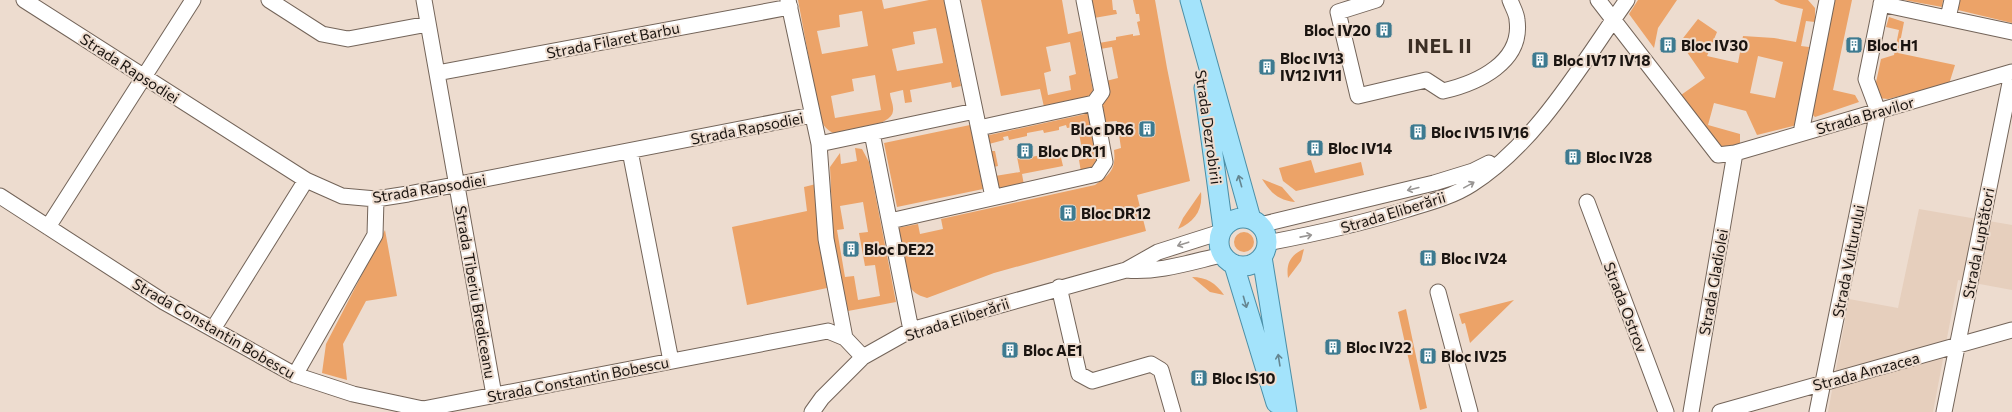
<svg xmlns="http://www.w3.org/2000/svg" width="2012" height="412" font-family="Commissioner,sans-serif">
  <rect width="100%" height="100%" fill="#eddccf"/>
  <!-- built -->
  <path fill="#e6cfbd" d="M1919,209L2012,225V290L1958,280L1933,412H1828L1849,299L1898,308Z"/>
  <!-- green -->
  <path fill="#eca368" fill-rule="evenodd" d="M798,0H882L884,9L929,0H944L961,86L952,88L951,82L910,90L912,102L905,103L903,90L890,93C890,98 894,105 893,111C892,126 847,131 835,134C827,130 823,126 820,118ZM862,11L868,46L822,54L817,31L840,27L839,15ZM936,28L943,63L897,71L892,49L915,44L913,32ZM875,75L881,110L835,118L831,96L854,91L852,79Z
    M981,0H1062L1068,34L1081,31L1093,90L1091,96L1086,99L1044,107L1040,89L1001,96ZM1070,42L1076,74L1069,76L1071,90L1048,95L1044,73L1051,71L1046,47Z
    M1091,0H1112L1113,10H1116L1117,14L1094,18Z
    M1133,0H1155L1167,68L1190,181L1137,195L1146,231L994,273L927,298C917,295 912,292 907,282L897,228L918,224L920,234L943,229L941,219L1095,185C1111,174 1116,169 1114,150L1121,148L1117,121L1105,122L1102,103L1106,81L1118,78L1112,47L1100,49L1099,43L1116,40V37L1133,34V36L1140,35L1137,22L1140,21L1139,14H1136Z
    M1638,0H1677L1658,28L1654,48L1629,14Z
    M1774,0H1808L1815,8V22L1806,21L1801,46L1809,47L1797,125L1757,135L1746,111L1714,103L1708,125L1740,134V147L1713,146L1681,95L1705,78L1680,42L1698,19L1717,32L1707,56L1738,63L1743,36L1774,38L1796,42L1803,9L1781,4ZM1758,56L1783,62L1775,98L1750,93Z
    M1832,0H1852L1833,90L1855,95L1859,102L1815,117L1809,111Z
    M1904,0H1943L1942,7Z
    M1960,0H2012V23L1958,10Z
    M1889,17L1904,22L1898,53L1955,65L1949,84L1888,99L1878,98L1875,87L1881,59L1894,55L1899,30L1886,27Z
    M1090,113L1098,164L1095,168L1081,172L1079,160L1087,158L1085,149L1082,150L1079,133L1081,132L1080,126L1067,128L1066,125L1059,127V130L1044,133L1043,130L1027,133V136L1009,140L1008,136L1003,137L1004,140L989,144L990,151H995L998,166L994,167L995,176L1020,172L1017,157L1022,156V159L1055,152V149H1059L1063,166L1022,174L1024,185L996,192L985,136Z
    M970,125L983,189L897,207L884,143Z
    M855,148L862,149L869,162L896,302L848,311L833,237L830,167L840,153L841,164L857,161ZM863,202L868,232L859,233L865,266L875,265L880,296L858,300L854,276L845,277L837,230L844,229L840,206Z
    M1311,160L1315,173L1361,162L1364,175L1296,191L1283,181L1279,168Z
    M1262,179L1282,187L1295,202C1278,200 1271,193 1262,179Z
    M816,184L819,233L827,288L747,305L732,227L807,211L804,187Z
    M1201,192C1203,211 1194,222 1178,229L1183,218Z
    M385,230L397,296L366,301L343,344L347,380L322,373L326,344Z
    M1234 242a10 10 0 1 1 20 0a10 10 0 1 1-20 0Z
    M1304,249L1301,261L1288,278C1286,264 1290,255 1304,249Z
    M1192,277C1206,277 1216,283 1224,295L1210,292Z
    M1514,300L1470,343L1465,323L1462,324L1459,314Z
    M1406,309L1427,408L1420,410L1398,312Z"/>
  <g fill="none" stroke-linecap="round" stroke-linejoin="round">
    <!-- minor casing -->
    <g stroke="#736459" stroke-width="17">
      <path id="minor" d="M24,0L306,180L342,196L376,199L408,194L812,115
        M269,0L322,34L348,39L428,24
        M424,0L494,395
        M788,0L819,144L826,239L845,338
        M952,0L993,197
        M1376,0L1338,12L1358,96L1426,80L1443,91C1478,83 1523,62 1517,20C1517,14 1512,6 1510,0
        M1598,0L1718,155L1735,153L2012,72
        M1881,4L2012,32
        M1948,18L1952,0
        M437,73L790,7
        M979,128L1094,103
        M872,133L911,330
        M1801,133L1827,0
        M819,144L975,111
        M630,151L671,361
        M0,196L164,302L295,375L353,394L423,409L828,331L845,338L863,357
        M1587,202L1666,412
        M890,221L1097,174L1105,162L1094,103L1102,92L1084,0
        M1260,225L1434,183L1473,171L1489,163
        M48,227L193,0
        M1267,243C1314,234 1360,224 1405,210C1428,203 1452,197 1472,184C1537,143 1583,62 1627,0
        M1126,270C1158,273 1191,262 1222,255
        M1059,287L1079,374L1092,381L1151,364L1161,370L1173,412
        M1438,292L1470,412
        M213,329L306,180
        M295,375L375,235L376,199
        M812,412L822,398L863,357L911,330L1126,270L1158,252L1221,232
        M1691,412L1735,153
        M1720,412L2012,330
        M1817,412L1878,111L1866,79L1882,0
        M1944,412L2012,73"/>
    </g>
    <!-- major casing -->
    <g stroke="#4b8fa7" stroke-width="21">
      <path id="major" d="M1190,0L1251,219
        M1204,88L1223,228
        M1219 242a24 24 0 1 1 48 0a24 24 0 1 1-48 0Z
        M1262,257L1287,412
        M1234,265L1276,403"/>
    </g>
    <!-- minor -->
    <use href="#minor" stroke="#fff" stroke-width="15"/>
    <!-- major -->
    <use href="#major" stroke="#a3e3fb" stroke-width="19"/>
  </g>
  <!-- one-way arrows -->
  <defs><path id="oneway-shaft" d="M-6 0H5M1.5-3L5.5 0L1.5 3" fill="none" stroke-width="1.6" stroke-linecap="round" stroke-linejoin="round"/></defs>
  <g stroke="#658691">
    <use href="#oneway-shaft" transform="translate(1240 181) rotate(-106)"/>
    <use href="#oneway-shaft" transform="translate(1245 302) rotate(74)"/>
    <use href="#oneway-shaft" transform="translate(1279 360) rotate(-99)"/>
  </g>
  <g stroke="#989593">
    <use href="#oneway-shaft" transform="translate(1469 185) rotate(-29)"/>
    <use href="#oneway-shaft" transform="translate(1413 189) rotate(166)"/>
    <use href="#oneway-shaft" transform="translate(1306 236) rotate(-11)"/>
    <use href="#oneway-shaft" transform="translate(1183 244) rotate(162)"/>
  </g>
  <!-- icons -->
  <defs>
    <g id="building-square" transform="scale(0.9)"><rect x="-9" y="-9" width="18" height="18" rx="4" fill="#3d7a90" stroke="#eddccf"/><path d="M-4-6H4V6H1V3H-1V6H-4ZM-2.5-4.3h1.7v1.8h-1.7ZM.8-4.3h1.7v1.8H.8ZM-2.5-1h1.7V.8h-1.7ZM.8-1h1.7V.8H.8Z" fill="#fff"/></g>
  </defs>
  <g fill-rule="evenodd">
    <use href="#building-square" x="1384" y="30"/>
    <use href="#building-square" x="1668" y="45"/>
    <use href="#building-square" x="1854" y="45"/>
    <use href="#building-square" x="1540" y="60"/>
    <use href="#building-square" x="1267" y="67"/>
    <use href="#building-square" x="1147" y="129"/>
    <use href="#building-square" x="1418" y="132"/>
    <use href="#building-square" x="1315" y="148"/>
    <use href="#building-square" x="1025" y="151"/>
    <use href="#building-square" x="1573" y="157"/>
    <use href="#building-square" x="1068" y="213"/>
    <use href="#building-square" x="851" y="249"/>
    <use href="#building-square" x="1428" y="258"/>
    <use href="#building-square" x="1333" y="347"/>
    <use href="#building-square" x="1010" y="350"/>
    <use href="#building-square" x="1428" y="356"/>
    <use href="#building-square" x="1199" y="378"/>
  </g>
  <g text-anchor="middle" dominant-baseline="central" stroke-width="4" stroke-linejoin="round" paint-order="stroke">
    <!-- poi labels -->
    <g font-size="15" font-weight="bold" fill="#1a1410" stroke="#eddccf" text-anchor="start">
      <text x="1371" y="30" text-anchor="end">Bloc IV20</text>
      <text x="1681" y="45">Bloc IV30</text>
      <text x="1867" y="45">Bloc H1</text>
      <text x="1280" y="58">Bloc IV13<tspan x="1280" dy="17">IV12 IV11</tspan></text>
      <text x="1553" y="60">Bloc IV17 IV18</text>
      <text x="1134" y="129" text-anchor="end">Bloc DR6</text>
      <text x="1431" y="132">Bloc IV15 IV16</text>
      <text x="1328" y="148">Bloc IV14</text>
      <text x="1038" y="151">Bloc DR11</text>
      <text x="1586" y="157">Bloc IV28</text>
      <text x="1081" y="213">Bloc DR12</text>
      <text x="864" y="249">Bloc DE22</text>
      <text x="1441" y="258">Bloc IV24</text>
      <text x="1346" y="347">Bloc IV22</text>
      <text x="1023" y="350">Bloc AE1</text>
      <text x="1441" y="356">Bloc IV25</text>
      <text x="1212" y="378">Bloc IS10</text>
    </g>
    <!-- street labels -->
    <g font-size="15" fill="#1a1410" stroke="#eddccf">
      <text transform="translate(613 40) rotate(-11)">Strada Filaret Barbu</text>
      <text transform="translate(130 68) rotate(33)">Strada Rapsodiei</text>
      <text transform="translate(1865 115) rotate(-16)">Strada Bravilor</text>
      <text transform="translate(1209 127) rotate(82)">Strada Dezrobirii</text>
      <text transform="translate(747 128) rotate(-11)">Strada Rapsodiei</text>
      <text transform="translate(429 188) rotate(-9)">Strada Rapsodiei</text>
      <text transform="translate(1393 212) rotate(-17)">Strada Eliberării</text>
      <text transform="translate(1978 243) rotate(-79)">Strada Luptători</text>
      <text transform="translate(1848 261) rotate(-79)">Strada Vulturului</text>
      <text transform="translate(1713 282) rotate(-80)">Strada Gladiolei</text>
      <text transform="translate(476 292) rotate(80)">Strada Tiberiu Brediceanu</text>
      <text transform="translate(1626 307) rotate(69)">Strada Ostrov</text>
      <text transform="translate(957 319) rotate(-18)">Strada Eliberării</text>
      <text transform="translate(214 328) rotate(30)">Strada Constantin Bobescu</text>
      <text transform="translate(1866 371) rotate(-15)">Strada Amzacea</text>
      <text transform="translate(578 379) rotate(-11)">Strada Constantin Bobescu</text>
    </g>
    <!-- district labels -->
    <g font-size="19" font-weight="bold" letter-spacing="1" fill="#3b2e24" stroke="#eddccf">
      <text x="1440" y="45">INEL II</text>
    </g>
  </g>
</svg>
